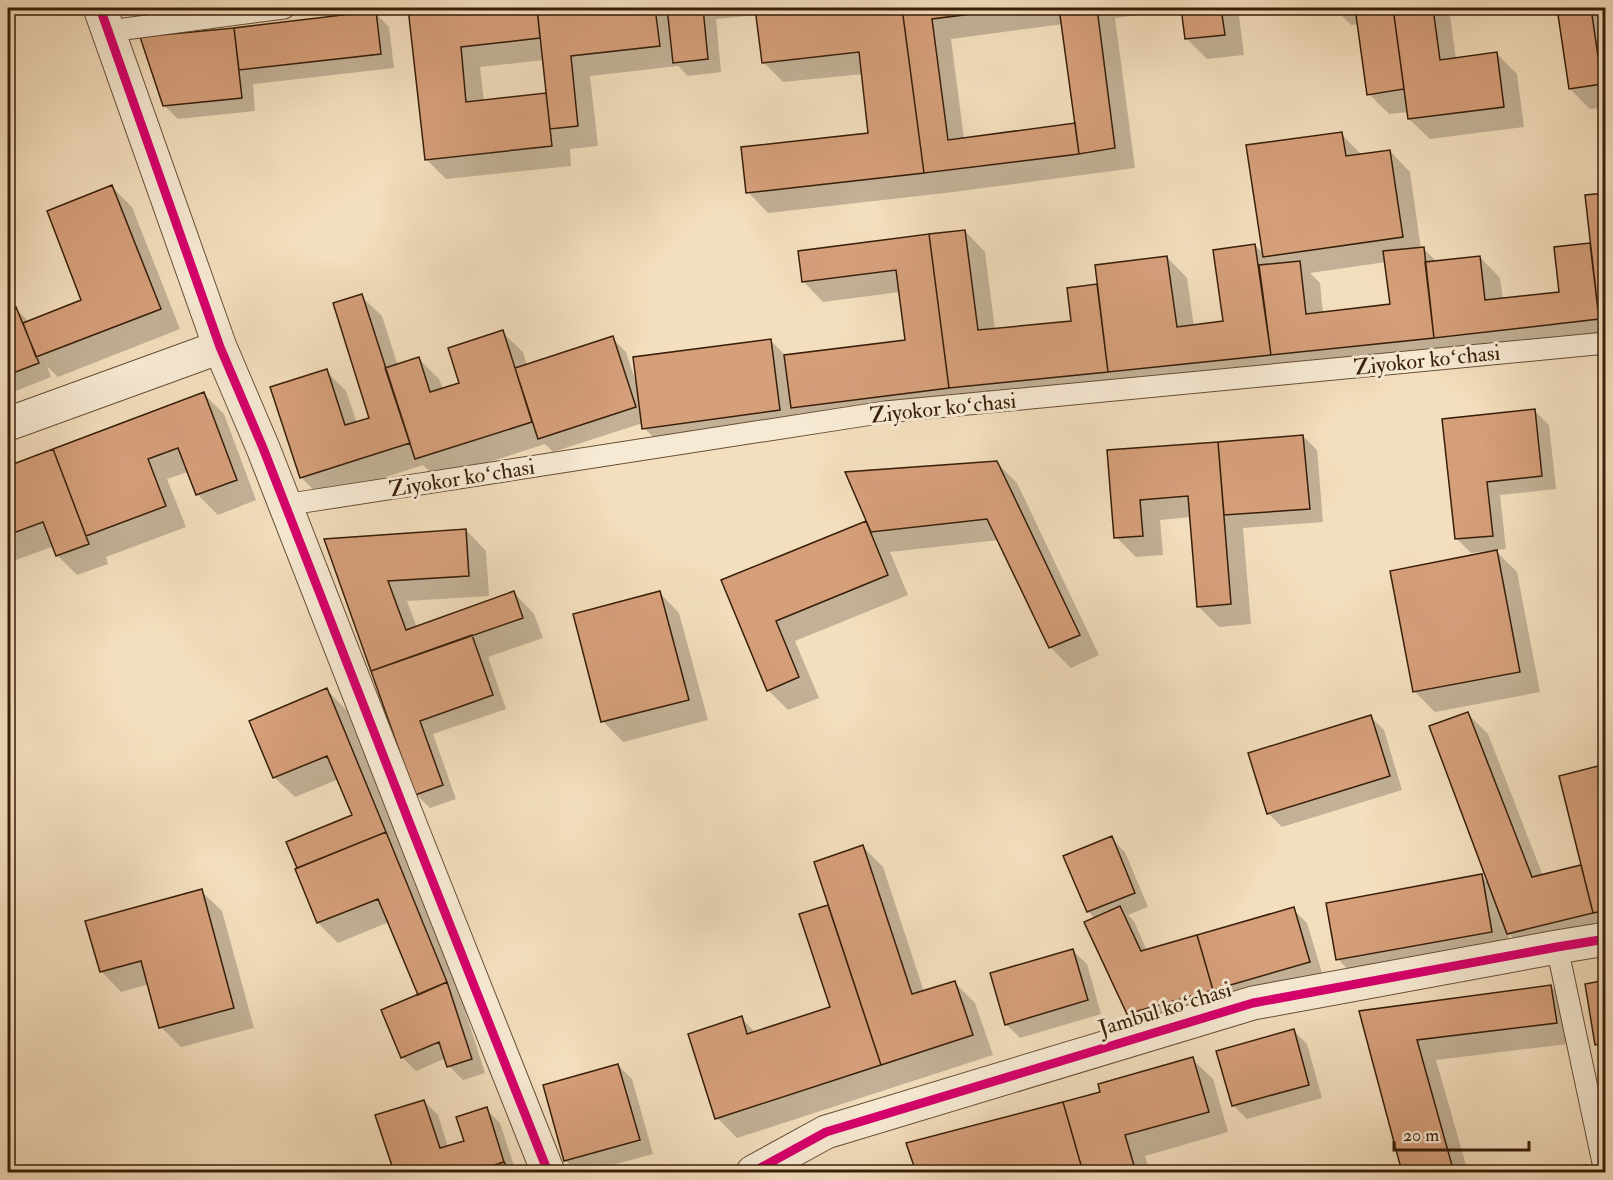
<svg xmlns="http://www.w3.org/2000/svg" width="1613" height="1180" font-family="'IM FELL Double Pica',serif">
  <rect width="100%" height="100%" fill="#f3debd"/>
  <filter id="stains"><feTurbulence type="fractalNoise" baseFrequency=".00333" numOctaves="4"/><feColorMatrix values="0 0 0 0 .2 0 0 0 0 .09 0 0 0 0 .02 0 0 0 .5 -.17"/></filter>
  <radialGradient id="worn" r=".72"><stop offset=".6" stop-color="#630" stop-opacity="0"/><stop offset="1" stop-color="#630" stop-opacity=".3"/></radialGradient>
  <!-- shadow -->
  <path fill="#0003" fill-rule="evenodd" d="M428,8H1238L1244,55L1207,59L1187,39L1183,9L1115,18L1135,168L945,193L768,213L748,192L869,134L863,74L783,82L763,62L758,15L716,19L721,72L688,76L678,66L590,76L598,146L570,149L571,166L446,179L426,159L410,9ZM1063,24L1076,124L964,139L951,39ZM544,60L548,94L484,102L480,67Z
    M1334,8H1449L1456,59L1497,54L1517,74L1524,127L1430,139L1409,119L1408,112L1389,114L1369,94L1359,24L1351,25Z
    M1558,8H1606V107L1590,109L1570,89Z
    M375,13L389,27L394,68L253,84L255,111L178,119L164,105L234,29Z
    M1341,134L1362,155L1390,151L1410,172L1421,249L1423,248L1437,262L1480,257L1500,278L1503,299L1561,293L1556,248L1592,244L1606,195V341L813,428L798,412L800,430L664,448L644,428L643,423L553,452L545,444L437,479L423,465L321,498L301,477L326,371L346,391L357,423L371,419L361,296L382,316L398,366L419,359L439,379L443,389L461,384L502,332L523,352L527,365L612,338L626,352L636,382L770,340L786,356L906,341L900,292L823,302L803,281L965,231L985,252L995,330L1073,323L1069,289L1099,285L1167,257L1187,278L1194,327L1225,323L1255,245L1264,254ZM1386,262L1391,306L1323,313L1320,283L1310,273Z
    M112,187L132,207L180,329L58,377L47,366L51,377L8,394V312L16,309L29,322L83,301Z
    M204,394L224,414L256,500L218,515L197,494L188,472L167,479L186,527L106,557L108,564L77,575L57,555L54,546L8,563V467Z
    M1535,411L1549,425L1556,489L1500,495L1506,549L1495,550L1517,572L1540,692L1435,712L1414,691L1494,553V550L1471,553L1457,539L1444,420Z
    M1303,436L1317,450L1323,522L1243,528L1251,624L1219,627L1198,606L1191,517L1160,520L1163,555L1136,557L1116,537L1109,452Z
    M996,462L1017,483L1099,655L1071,668L1050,647L999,540L890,552L908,595L795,641L819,698L788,710L768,690L723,580L868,521Z
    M466,530L486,551L489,596L407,601L417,628L514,593L534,614L543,638L488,657L506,709L433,734L456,799L430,808L416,794L326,540Z
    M659,592L679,613L708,720L623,742L603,721Z
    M327,690L347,711L467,1003L463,1004L485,1073L463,1080L449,1066L446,1058L416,1071L402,1057L420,996L389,922L338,943L318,923L297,870L299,869L288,843L354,816L339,779L295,797L274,777Z
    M1467,713L1488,734L1543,876L1581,867L1584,870L1606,766V935L1529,953L1508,933L1512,952L1358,980L1338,959L1481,876L1490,885Z
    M1370,716L1384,730L1402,790L1282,827L1268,813Z
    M1111,838L1125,852L1148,907L1128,915L1134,921L1147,951L1293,909L1307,923L1323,976L1142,1027L1128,1013L1095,919L1088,911Z
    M863,847L883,867L924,992L955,983L975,1003L993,1055L737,1138L717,1118L741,1018L756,1033L831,1008L801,915L830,906Z
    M201,891L222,911L254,1028L181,1047L161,1027L149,984L121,992L101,971Z
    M1073,951L1087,964L1101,1014L1020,1038L1006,1024Z
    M1606,982V1054L1596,1044Z
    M1551,986L1571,1007L1576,1043L1436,1060L1468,1172H1403L1361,1012Z
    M1293,1030L1307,1044L1322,1098L1247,1119L1233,1105Z
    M1192,1059L1213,1079L1228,1132L1145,1156L1150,1172H917L908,1144L1102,1093Z
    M618,1065L632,1079L653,1154L587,1172H578L566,1161L545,1086Z
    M424,1101L438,1115L448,1147L466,1142L486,1109L500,1123L516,1172H395L377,1116Z
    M1586,1167L1592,1172H1533Z"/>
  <!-- building -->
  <path fill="#d59f7a" stroke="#381e09" stroke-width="1.5" d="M408,8H537L540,38L461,47L466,102L546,93L552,146L425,160Z
    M537,8H655L660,46L571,56L578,126L550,129Z
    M667,8H703L708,59L673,63Z
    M755,8H902L924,173L746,193L741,147L868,133L859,52L762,63Z
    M902,8H1019L932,19L948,140L1075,123L1079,154L924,173Z
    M1059,8H1097L1115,148L1079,154Z
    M1181,8H1221L1225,35L1185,39Z
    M1355,8H1393L1404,89L1367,95Z
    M1393,8H1433L1440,60L1497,52L1504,107L1408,119Z
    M1557,8H1591L1602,84L1569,89Z
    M376,11L381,54L239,70L234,28Z
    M234,28L242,98L163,106L140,37Z
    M1342,132L1346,156L1390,150L1403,237L1263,257L1246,145Z
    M112,185L161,309L36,357L23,323L81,300L47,211Z
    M1606,193V318L1599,319L1585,195Z
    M965,230L978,330L1071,321L1067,288L1097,284L1108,372L949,388L929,234Z
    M929,234L949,388L791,408L784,355L905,340L896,270L802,282L798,251Z
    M1590,243L1599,319L1434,338L1425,262L1480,256L1485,300L1559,292L1554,247Z
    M1255,244L1271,355L1108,372L1095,265L1167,256L1177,327L1223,321L1213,250Z
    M1424,247L1434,338L1271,355L1259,265L1300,261L1306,314L1390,304L1383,251Z
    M362,294L410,443L300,478L270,387L327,369L345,425L369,418L333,303Z
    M16,307L39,363L8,375V311Z
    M503,330L532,422L415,459L385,368L419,357L430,392L459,383L448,348Z
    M613,336L636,407L538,439L515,368Z
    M771,339L780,410L642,429L633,357Z
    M204,392L237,480L196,495L178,448L148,459L166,506L86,536L53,449Z
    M1535,409L1542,476L1487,482L1493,536L1455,539L1442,419Z
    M1303,435L1310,509L1224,515L1218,442Z
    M1218,442L1231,604L1197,607L1188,496L1140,500L1143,536L1114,538L1107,450Z
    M53,449L89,544L56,556L43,522L8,535V466Z
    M997,461L1080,635L1049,648L987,519L871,532L845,472Z
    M866,521L888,575L776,621L799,677L767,691L721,580Z
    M466,529L469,576L388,581L406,630L514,591L523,618L371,671L324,539Z
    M1497,550L1520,672L1413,692L1390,571Z
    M660,591L689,700L601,722L573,614Z
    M472,635L493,695L420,721L443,785L415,795L371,671Z
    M327,688L386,832L297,868L286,842L352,815L327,756L273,778L249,721Z
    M1468,712L1532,877L1581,865L1593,913L1507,934L1429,726Z
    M1371,715L1390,776L1267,814L1248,753Z
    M1606,764V910L1593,913L1559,776Z
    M386,832L447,982L418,995L378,899L317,923L295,869Z
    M1112,836L1135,893L1087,912L1063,856Z
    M863,845L912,994L955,981L973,1035L881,1065L814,862Z
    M1482,874L1492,932L1336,960L1326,903Z
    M202,889L234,1008L159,1028L141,961L100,972L85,921Z
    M828,905L881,1065L715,1119L688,1034L742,1016L747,1034L830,1007L799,914Z
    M1120,906L1141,951L1197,935L1213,990L1127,1014L1084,922Z
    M1294,907L1310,962L1213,990L1197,935Z
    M1073,949L1088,1000L1005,1025L990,973Z
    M1606,980V1043L1595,1045L1585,984Z
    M447,982L472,1059L447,1067L439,1042L401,1058L381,1010Z
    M1551,985L1557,1023L1417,1040L1453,1169L1440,1172H1402L1359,1011Z
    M1294,1029L1309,1085L1232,1106L1216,1051Z
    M1193,1057L1209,1112L1125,1135L1136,1172H1083L1063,1102L1100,1092L1098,1084Z
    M618,1064L640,1140L564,1161L543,1085Z
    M424,1100L440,1148L464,1141L456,1117L487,1107L504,1162L473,1172H394L375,1115Z
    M1063,1102L1083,1172H916L906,1143Z
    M504,1162L510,1172H473Z
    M1587,1165L1588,1172H1519Z"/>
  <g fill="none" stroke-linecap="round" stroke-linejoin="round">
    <!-- service casing -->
    <g stroke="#674e36" stroke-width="23">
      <path id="service" d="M109,31L284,8
        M284,505L885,412L1606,343
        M1557,947L1605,1172"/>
    </g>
    <!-- minor casing -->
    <g stroke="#674e36" stroke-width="35">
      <path id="minor" d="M100,8L220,347L263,448L413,832L548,1172
        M8,424L220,347"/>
    </g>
    <!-- tertiary casing -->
    <g stroke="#674e36" stroke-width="35">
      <path id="tertiary" d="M753,1172L826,1132L1253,1003L1557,947L1606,939"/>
    </g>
    <!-- service -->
    <use href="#service" stroke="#f7ead4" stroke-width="21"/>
    <!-- minor -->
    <use href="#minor" stroke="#f7ead4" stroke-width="33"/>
    <!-- tertiary -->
    <use href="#tertiary" stroke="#f7ead4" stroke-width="33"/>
    <!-- cycleway casing -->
    <g stroke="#f7ead4" stroke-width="13">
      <path id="cycleway" d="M100,8L220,347L263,448L413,832L548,1172
        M753,1172L826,1132L1253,1003L1557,947L1606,939"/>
    </g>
    <!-- cycleway -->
    <use href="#cycleway" stroke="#d6006c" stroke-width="9"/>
  </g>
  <g text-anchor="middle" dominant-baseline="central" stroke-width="6" stroke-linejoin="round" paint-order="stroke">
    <!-- street labels -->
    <g font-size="22" fill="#381e09" stroke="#f7ead4">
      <text transform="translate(1427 360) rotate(-6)">Ziyokor koʻchasi</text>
      <text transform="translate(943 408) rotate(-6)">Ziyokor koʻchasi</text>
      <text transform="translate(462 478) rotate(-9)">Ziyokor koʻchasi</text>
      <text transform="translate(1165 1009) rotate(-17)">Jambul koʻchasi</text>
    </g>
  </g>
  <!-- margin -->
  <rect width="1613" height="1180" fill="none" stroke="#f3debd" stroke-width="30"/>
  <rect x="9" y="9" width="1595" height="1162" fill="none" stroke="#381e09" stroke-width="3"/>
  <rect x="15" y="15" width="1583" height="1150" fill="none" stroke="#381e09" stroke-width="1.5"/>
  <!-- scale -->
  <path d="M1394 1141v9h135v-9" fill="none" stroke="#381e09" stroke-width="3"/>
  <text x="1403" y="1141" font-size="18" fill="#381e09" stroke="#f7ead4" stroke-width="4.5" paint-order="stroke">20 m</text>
  <rect width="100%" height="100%" filter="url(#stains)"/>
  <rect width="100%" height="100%" fill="url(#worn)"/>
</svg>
